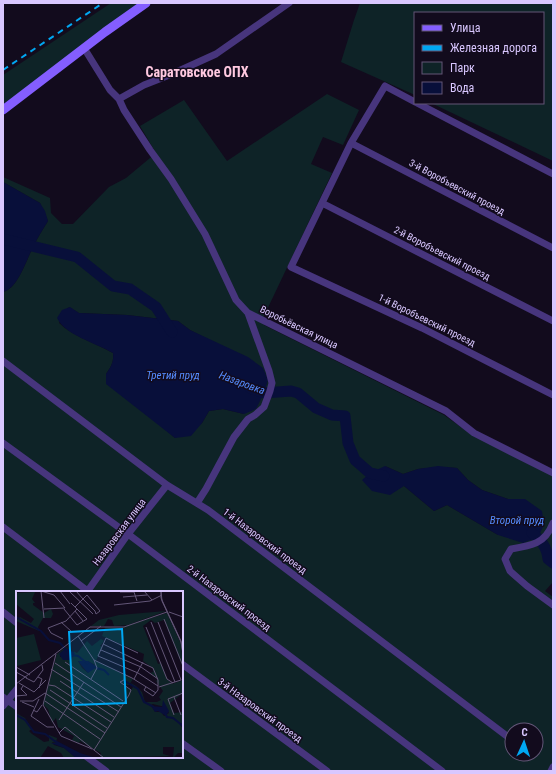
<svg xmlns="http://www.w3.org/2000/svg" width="556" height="774" font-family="'Roboto Condensed',sans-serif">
  <rect width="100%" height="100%" fill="#120b1d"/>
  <!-- green -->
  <path fill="#0e2327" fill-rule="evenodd" d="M111,3H140L3,105V75Z
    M360,3H553V161L431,103H543V13H415V95L341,62L354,20Z
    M327,94L359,110L343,145L323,137L311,164L332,173L264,316V325L444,415L472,435L553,476V582L545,591L553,597V771H3V292C18,289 27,258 34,245C38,237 43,229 48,221L40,203L3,182V177L50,198L51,213L62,224H73L109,187L126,178L156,153L140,126L184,100L227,161ZM69,307L79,313L127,315L178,321L190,330L211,341L244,414L223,409L209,411L202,423L175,438L159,424L106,374C111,367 114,362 113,353C95,343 74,337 59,323ZM385,466L403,474L418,469L438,467L457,468L468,480L482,490L508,499H525L498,535L447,505L434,511L404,486ZM17,592H182V757H17ZM512,730H536V754H512Z"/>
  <!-- water -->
  <path fill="#080f3a" d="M3,182L40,203L45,211L48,221C43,229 38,237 34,245C27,258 18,289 3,292Z
    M70,307L79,313L127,315L178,321L190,330L248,357L263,368L268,380L264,393L256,409L244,414L223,409L209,411L202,423L191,436L175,438L106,384V374C111,367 114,362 113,353C96,343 65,335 57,318L62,310Z
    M385,466L403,474L418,469L438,466L457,468L468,480L482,490L508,499H525L542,511L544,525L538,537L523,543L498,535L447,505L434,511L404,486L390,495L372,491L362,480L370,473Z"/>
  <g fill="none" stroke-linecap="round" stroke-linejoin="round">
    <!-- river -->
    <path stroke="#080f3a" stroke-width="11" d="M3,239L77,257L113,286L130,289L156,307L172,332
      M250,388L264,393L291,391L298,393L316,408L332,415L345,416L348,443L355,460L370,473L384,476
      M532,533C541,540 547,547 548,559L553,563"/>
    <!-- street -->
    <path stroke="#47357d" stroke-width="7" d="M84,48L110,90L119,99L124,110L150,150L171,179L205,234L236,300L248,313L446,411L474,433L553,473
      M119,99L144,85L172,74L216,54L289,3
      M415,102L385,86L351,143L291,267L422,328L553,395
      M417,103L553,174
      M351,143L553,248
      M322,203L553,321
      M3,361L167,485L208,510L512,740
      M3,443L128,534L442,771
      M197,503L206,489L234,437L248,419L255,415L264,407L270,391L272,383L269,371L248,313
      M553,523C545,544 531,546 511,549L505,559L510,571L527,586L553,605
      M3,527L89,592
      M87,592L128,534L167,485
      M3,612L17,623
      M182,664L327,771
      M3,697L17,707
      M3,706L17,689
      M182,743L221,771
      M529,754L530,755
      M87,757L106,771
      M551,771L553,767"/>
    <!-- secondary -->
    <path stroke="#845eff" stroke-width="9" d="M3,110L105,32L146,3"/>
    <!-- rail -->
    <path stroke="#00a7f2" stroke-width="2" stroke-dasharray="6 5" stroke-linecap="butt" d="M3,70L103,3"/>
  </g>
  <g text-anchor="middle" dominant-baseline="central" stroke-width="3" stroke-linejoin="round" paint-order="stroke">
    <!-- street labels -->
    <g font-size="10" fill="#d9c7ff" stroke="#120b1d">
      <text transform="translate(457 187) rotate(28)">3-й Воробъевский проезд</text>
      <text transform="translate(442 253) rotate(27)">2-й Воробъевский проезд</text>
      <text transform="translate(427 320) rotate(26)">1-й Воробъевский проезд</text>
      <text transform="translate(299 327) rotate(26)">Воробьёвская улица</text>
      <text transform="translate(119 532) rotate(-53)">Назаровская улица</text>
      <text transform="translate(265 541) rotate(37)">1-й Назаровский проезд</text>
      <text transform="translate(229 598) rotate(37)">2-й Назаровский проезд</text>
      <text transform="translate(260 710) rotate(36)">3-й Назаровский проезд</text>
    </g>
    <!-- water labels -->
    <g font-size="11" font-style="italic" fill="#558cff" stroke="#120b1d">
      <text x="173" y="375">Третий пруд</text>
      <text transform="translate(242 383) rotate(20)">Назаровка</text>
      <text x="517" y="520">Второй пруд</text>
    </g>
    <!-- district labels -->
    <g font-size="14" font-weight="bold" fill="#ffc9e0" stroke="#120b1d">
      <text x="197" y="72">Саратовское ОПХ</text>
    </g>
  </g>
  <!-- overview -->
  <g transform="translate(16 591)">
    <rect width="167" height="167" fill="#120b1d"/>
    <path d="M19,1L16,8L19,12H17V14L28,22L35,18L37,23L35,27H27L22,36L23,40L0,30L4,26L15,32L18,28L0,13V2ZM150,20L112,34L98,35L96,29L92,28L88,35H76L38,63L83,29L103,24ZM151,22L165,53L167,77L148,29L139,32L135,29L127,35L142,73L145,72L151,88L156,93L167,89V102L154,112L158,122L167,121V115V133L163,132L167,138V162H162L157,167L158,156H147V163L154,165L84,167L85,162L64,150L63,152L56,149L58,145L42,136L40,127L36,132L32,118L27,113L41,63L50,56L61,62L71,50L76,55L85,48L88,50L84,55L86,56L80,70L117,88L113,94H108L115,99L117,96L115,92L120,95L126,101L129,111H141L145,109L143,106L147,100L140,90L142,88L134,82L137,81V77L127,70L128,63L86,45L89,36L103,37ZM50,57L58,60L57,66H44V62ZM62,70H72L79,74L72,82L66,77ZM137,113L149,116L153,122L148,125L145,121H139L135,114ZM18,43L25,69L1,75L0,47ZM0,122L9,127L16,138L13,140L16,143L28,151L33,150V144L41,147L40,152L36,151L38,154L48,157L60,167H48L45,162L32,155L24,167H0Z" fill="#0e2327" fill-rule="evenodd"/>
    <path d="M50,57L59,62L55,69H47L43,63ZM62,70H72L81,76L72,82ZM147,109L153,120L150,125L142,120L139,121L135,115L146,116ZM39,149L64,162L80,167H60L48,157L35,152H40L37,150Z" fill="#080f3a"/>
    <path fill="none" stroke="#080f3a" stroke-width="2" d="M0,26L25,40L33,49L44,52L51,60M55,64L62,65L72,73M80,77L88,79L93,84M107,89L122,98L128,111L138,116M149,122L151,126L157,127L167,135M0,124L9,129L18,141L29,143L40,151"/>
    <path fill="none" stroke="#625677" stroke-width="1" d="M25,0L38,4L49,17L28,18M25,0L28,27M44,0L54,13M53,0L77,23M128,0L136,9M145,0L146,10L165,51L167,63M145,0V7L165,50L167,62M104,1H118L121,10M107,6L131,4M98,14L134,10L146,4M59,16L71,4L84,20L80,23L79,20L67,8L60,0M48,18L61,34L71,28L55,12M59,20L67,30M153,21L167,26M148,28L167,75M45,31L56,41M135,31L159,91M142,31L165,89M130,36L151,88L157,92M62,45L78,69L116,87L140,102M47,48L35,42L32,37L50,30L61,18M65,50L85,35M87,53L137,77L142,89V99L137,105L128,99L130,96M85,59L125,76L142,88M122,62L90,47L82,65L122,82L142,95M40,63L27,114L45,145L76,158M49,71L107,110M39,72L105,116M0,76L14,84M35,78L103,121M0,81L11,87M22,86L26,88L23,97M10,87L18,91L27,79L26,74M75,88L81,77L78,69M118,88L127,71M44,90L98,126M3,92L18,101L30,89M0,93L74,36H108L151,21M33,94L39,95L95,131M143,96L165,89M34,99L91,137M0,105L11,104L5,98L7,95M158,106L165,124M23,108L15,125L31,136H38M4,110H17L29,102L89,142M29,110L84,148M6,111L18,116M17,119L21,121L26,114M158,124L152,108L167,102M43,129L68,91M43,142L49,136L88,167M78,159L113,104L115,99L104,91L108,89L109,83"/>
    <path fill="#00a7f2" fill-opacity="0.15" stroke="#00a7f2" stroke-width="2" d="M106,38L110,112L57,114L53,41Z"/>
    <rect width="167" height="167" fill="none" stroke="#d9c7ff" stroke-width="2"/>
  </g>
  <!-- border -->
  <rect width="556" height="774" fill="none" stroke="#d9c7ff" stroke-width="8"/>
  <!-- legend -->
  <rect x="414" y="12" width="130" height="92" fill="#120b1d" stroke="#625677"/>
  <rect x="422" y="25" width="20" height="6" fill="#845eff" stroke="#625677"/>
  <text x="450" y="32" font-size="12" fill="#d9c7ff">Улица</text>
  <rect x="422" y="45" width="20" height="6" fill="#00a7f2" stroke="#625677"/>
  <text x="450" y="52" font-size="12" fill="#d9c7ff">Железная дорога</text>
  <rect x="422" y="62" width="20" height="12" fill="#0e2327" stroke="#625677"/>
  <text x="450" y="72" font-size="12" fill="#d9c7ff">Парк</text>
  <rect x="422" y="82" width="20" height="12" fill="#080f3a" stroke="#625677"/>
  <text x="450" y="92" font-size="12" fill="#d9c7ff">Вода</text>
  <!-- north arrow -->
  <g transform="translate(524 742) rotate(3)"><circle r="19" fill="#120b1d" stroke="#625677"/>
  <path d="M0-3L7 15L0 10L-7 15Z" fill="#00a7f2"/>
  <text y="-6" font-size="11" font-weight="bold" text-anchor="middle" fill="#d9c7ff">С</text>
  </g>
</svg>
